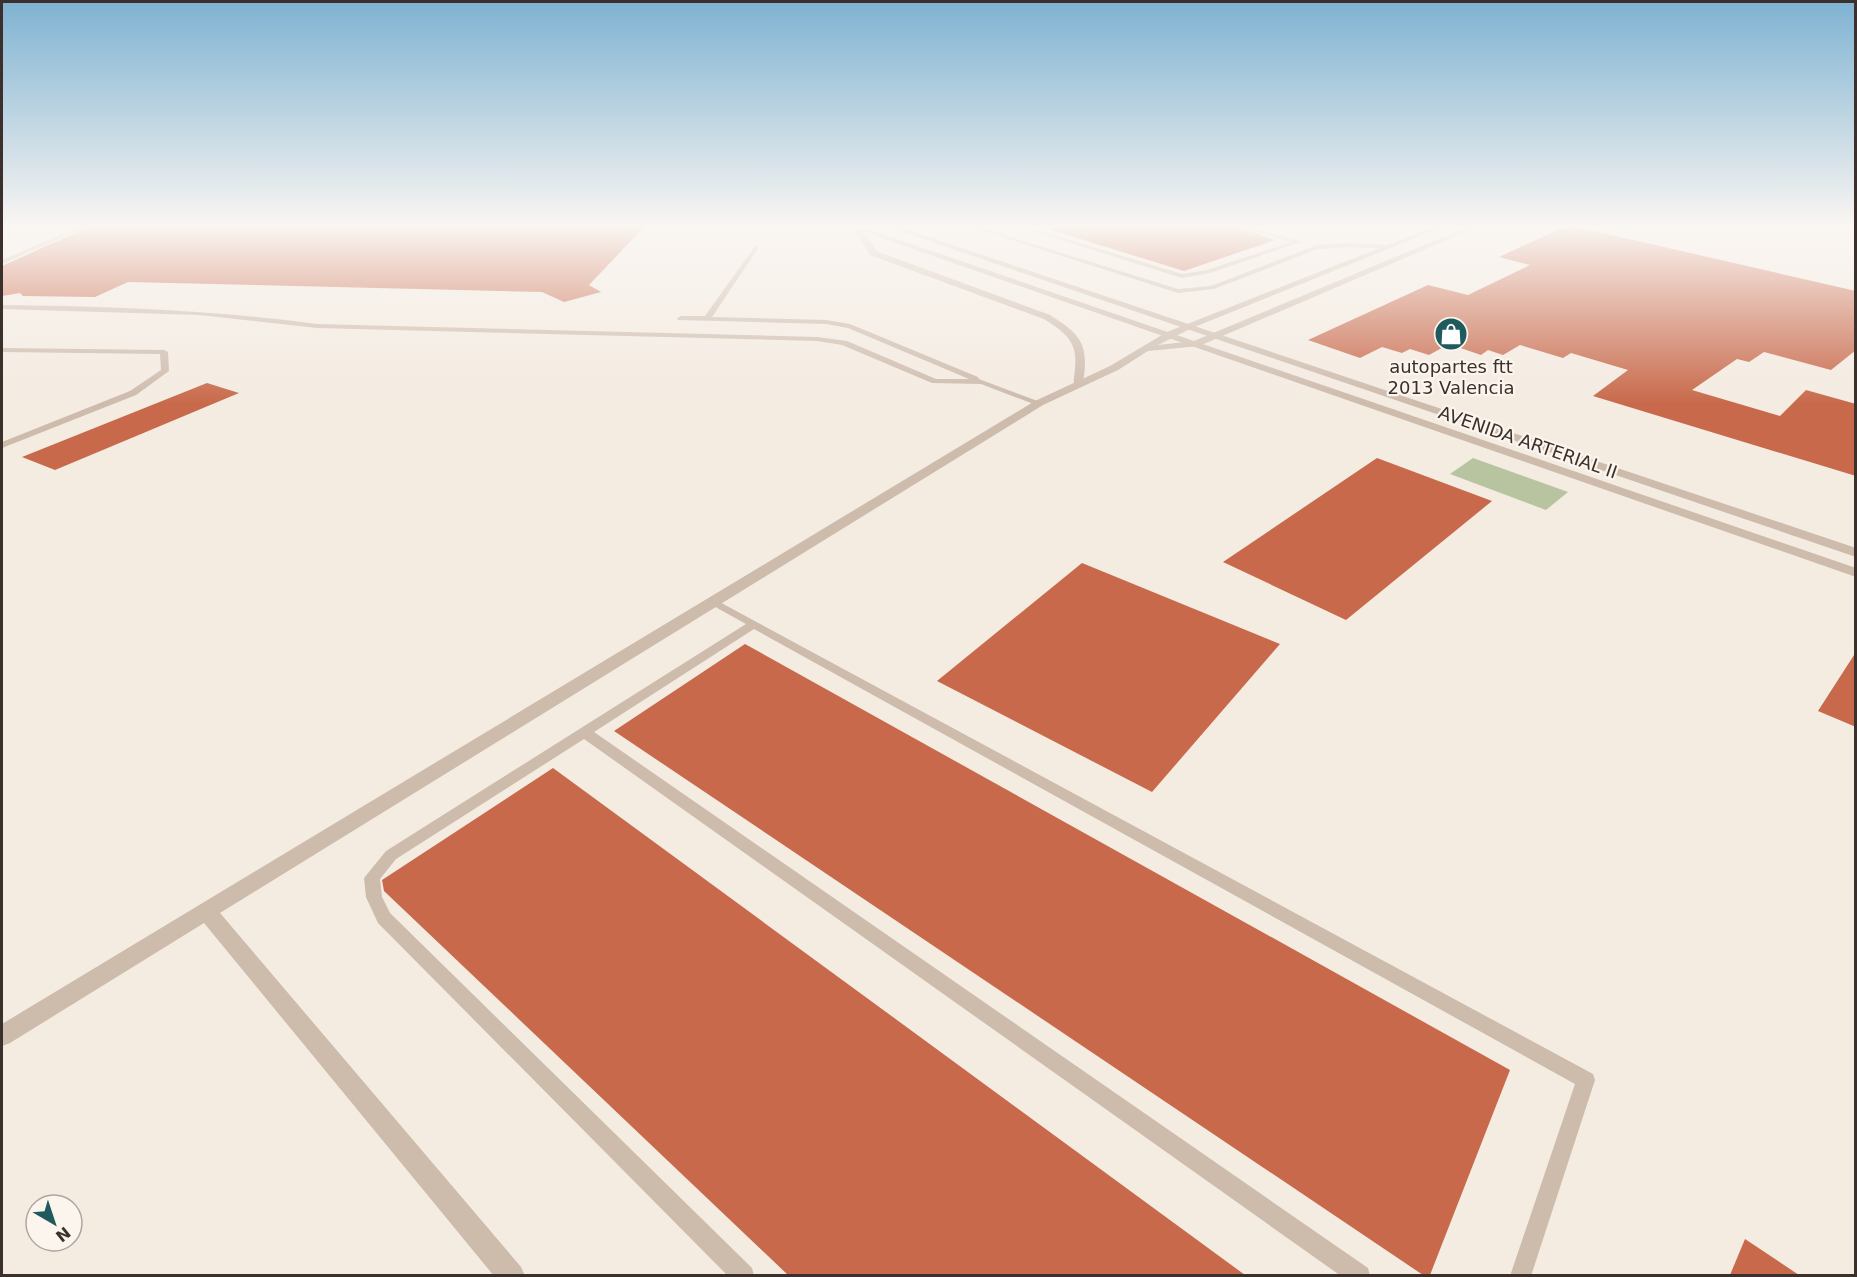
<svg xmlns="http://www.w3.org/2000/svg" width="1857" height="1277" font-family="'DejaVu Sans',sans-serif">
  <rect width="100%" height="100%" fill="#f4ebe1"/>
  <!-- green -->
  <path fill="#b8c4a0" d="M1473,458L1568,492L1546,510L1450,474Z"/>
  <!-- building -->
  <path fill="#c8694b" d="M93,225H646L589,285L601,292L564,302L542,292L128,282L95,297L23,296L20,293L2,296V266Z
    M1052,225H1231L1275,240L1184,271L1051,230Z
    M1568,225L1856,291V350L1831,370L1764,352L1749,362L1737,359L1692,390L1780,416L1806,390L1856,404V476L1593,396L1628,370L1571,353L1563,358L1520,345L1503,355L1488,350L1481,355L1449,344L1429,355L1410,349L1402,353L1382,347L1360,358L1308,340L1428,285L1468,295L1530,265L1499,257Z
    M207,383L239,393L55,470L22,457Z
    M1377,458L1492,501L1346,620L1223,562Z
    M1082,563L1280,644L1152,792L937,681Z
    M745,644L1510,1070L1430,1275H1423L614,731Z
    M1856,652V727L1818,711Z
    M553,768L1245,1275H788L384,891L382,880Z
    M1745,1239L1799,1275H1730Z"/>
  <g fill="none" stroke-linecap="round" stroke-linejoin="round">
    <!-- path -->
    <path stroke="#b9a596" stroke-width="2" stroke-dasharray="1.5 1.5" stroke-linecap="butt" d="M1353,228L1361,225"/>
    <!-- service -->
    <path fill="#cdbbac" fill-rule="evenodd" d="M83,225H90L2,264V260Z
      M964,225H972L1178,289L1211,286L1317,245L1349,243L1388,245L1391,247L1388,249L1349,247L1318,249L1214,289L1178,293Z
      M1013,225H1021L1182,274L1207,270L1291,242L1234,225H1243L1301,242L1210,273L1182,278Z
      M756,245L759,247L712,317L826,320L850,324L978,377L979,379L1043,403L1036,405L981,384L932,383L842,345L817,341L317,328L199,315L2,309V305C108,306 212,310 317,324L817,337L847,341L936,379H969L848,328L826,324L678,320L677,318L681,316H705Z
      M2,348L164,350L168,352L169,371L136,395L2,448V442L130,391L161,370L160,354L2,352Z
      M714,599L1593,1074L1595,1080L1531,1276H1510L1575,1084L754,629L594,732L1368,1268L1370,1276H1341L584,739L396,859L380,879L382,897L390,913L752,1268L754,1276H728L378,923L366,897L364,878L386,851L746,624L710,604L708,602L710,600Z"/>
    <!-- minor -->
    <path fill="#cdbbac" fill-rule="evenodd" d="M18,225L17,227L2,230V226Z
      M1438,225H1448L1192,328L1158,345L1194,341L1472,225H1482L1199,346L1148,351L1118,370L1043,405L220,913L521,1267L525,1276H494L204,923L10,1043L2,1046V1024L1035,401L1110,366L1167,332Z"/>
    <!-- tertiary -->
    <path fill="#cdbbac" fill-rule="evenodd" d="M845,225H856L1856,568V577L864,232L876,251L1050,315C1082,335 1089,345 1083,383L1074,385C1073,379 1075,373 1075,367C1078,341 1064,332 1044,319L870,255L854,229Z
      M882,225H893L1856,548V557Z"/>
  </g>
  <!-- sky -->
  <linearGradient id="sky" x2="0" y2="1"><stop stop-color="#7eb2d2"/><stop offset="0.56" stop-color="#faf6f2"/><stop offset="1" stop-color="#faf6f2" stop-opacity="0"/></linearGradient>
  <rect width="1857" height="404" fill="url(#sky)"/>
  <!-- icons -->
  <defs>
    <g id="shop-disc" transform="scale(1.725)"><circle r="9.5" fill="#1f5a5e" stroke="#fbf5ee"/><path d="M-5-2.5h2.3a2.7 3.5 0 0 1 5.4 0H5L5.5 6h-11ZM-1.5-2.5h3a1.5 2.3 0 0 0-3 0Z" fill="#fff"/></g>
  </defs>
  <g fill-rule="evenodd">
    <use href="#shop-disc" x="1451" y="334"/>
  </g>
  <g text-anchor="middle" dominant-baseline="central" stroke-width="4.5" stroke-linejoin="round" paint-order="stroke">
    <!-- far-poi labels -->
    <g font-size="18" fill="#3b302b" stroke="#fbf5ee">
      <text x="1451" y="366">autopartes ftt<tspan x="1451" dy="21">2013 Valencia</tspan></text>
    </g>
    <!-- far-street labels -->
    <g font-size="18" fill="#3b302b" stroke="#fbf5ee">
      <text transform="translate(1528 442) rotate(19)">AVENIDA ARTERIAL II</text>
    </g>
  </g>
  <!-- border -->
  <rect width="1857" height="1277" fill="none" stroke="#3b302b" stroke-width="6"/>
  <!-- north arrow -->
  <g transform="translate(54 1223) rotate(141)"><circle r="28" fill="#fbf5ee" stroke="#aea6a0" stroke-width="1.5"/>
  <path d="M0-4.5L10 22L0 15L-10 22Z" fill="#1f5a5e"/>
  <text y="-9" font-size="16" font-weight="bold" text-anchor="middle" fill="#3b302b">N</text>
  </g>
</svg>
